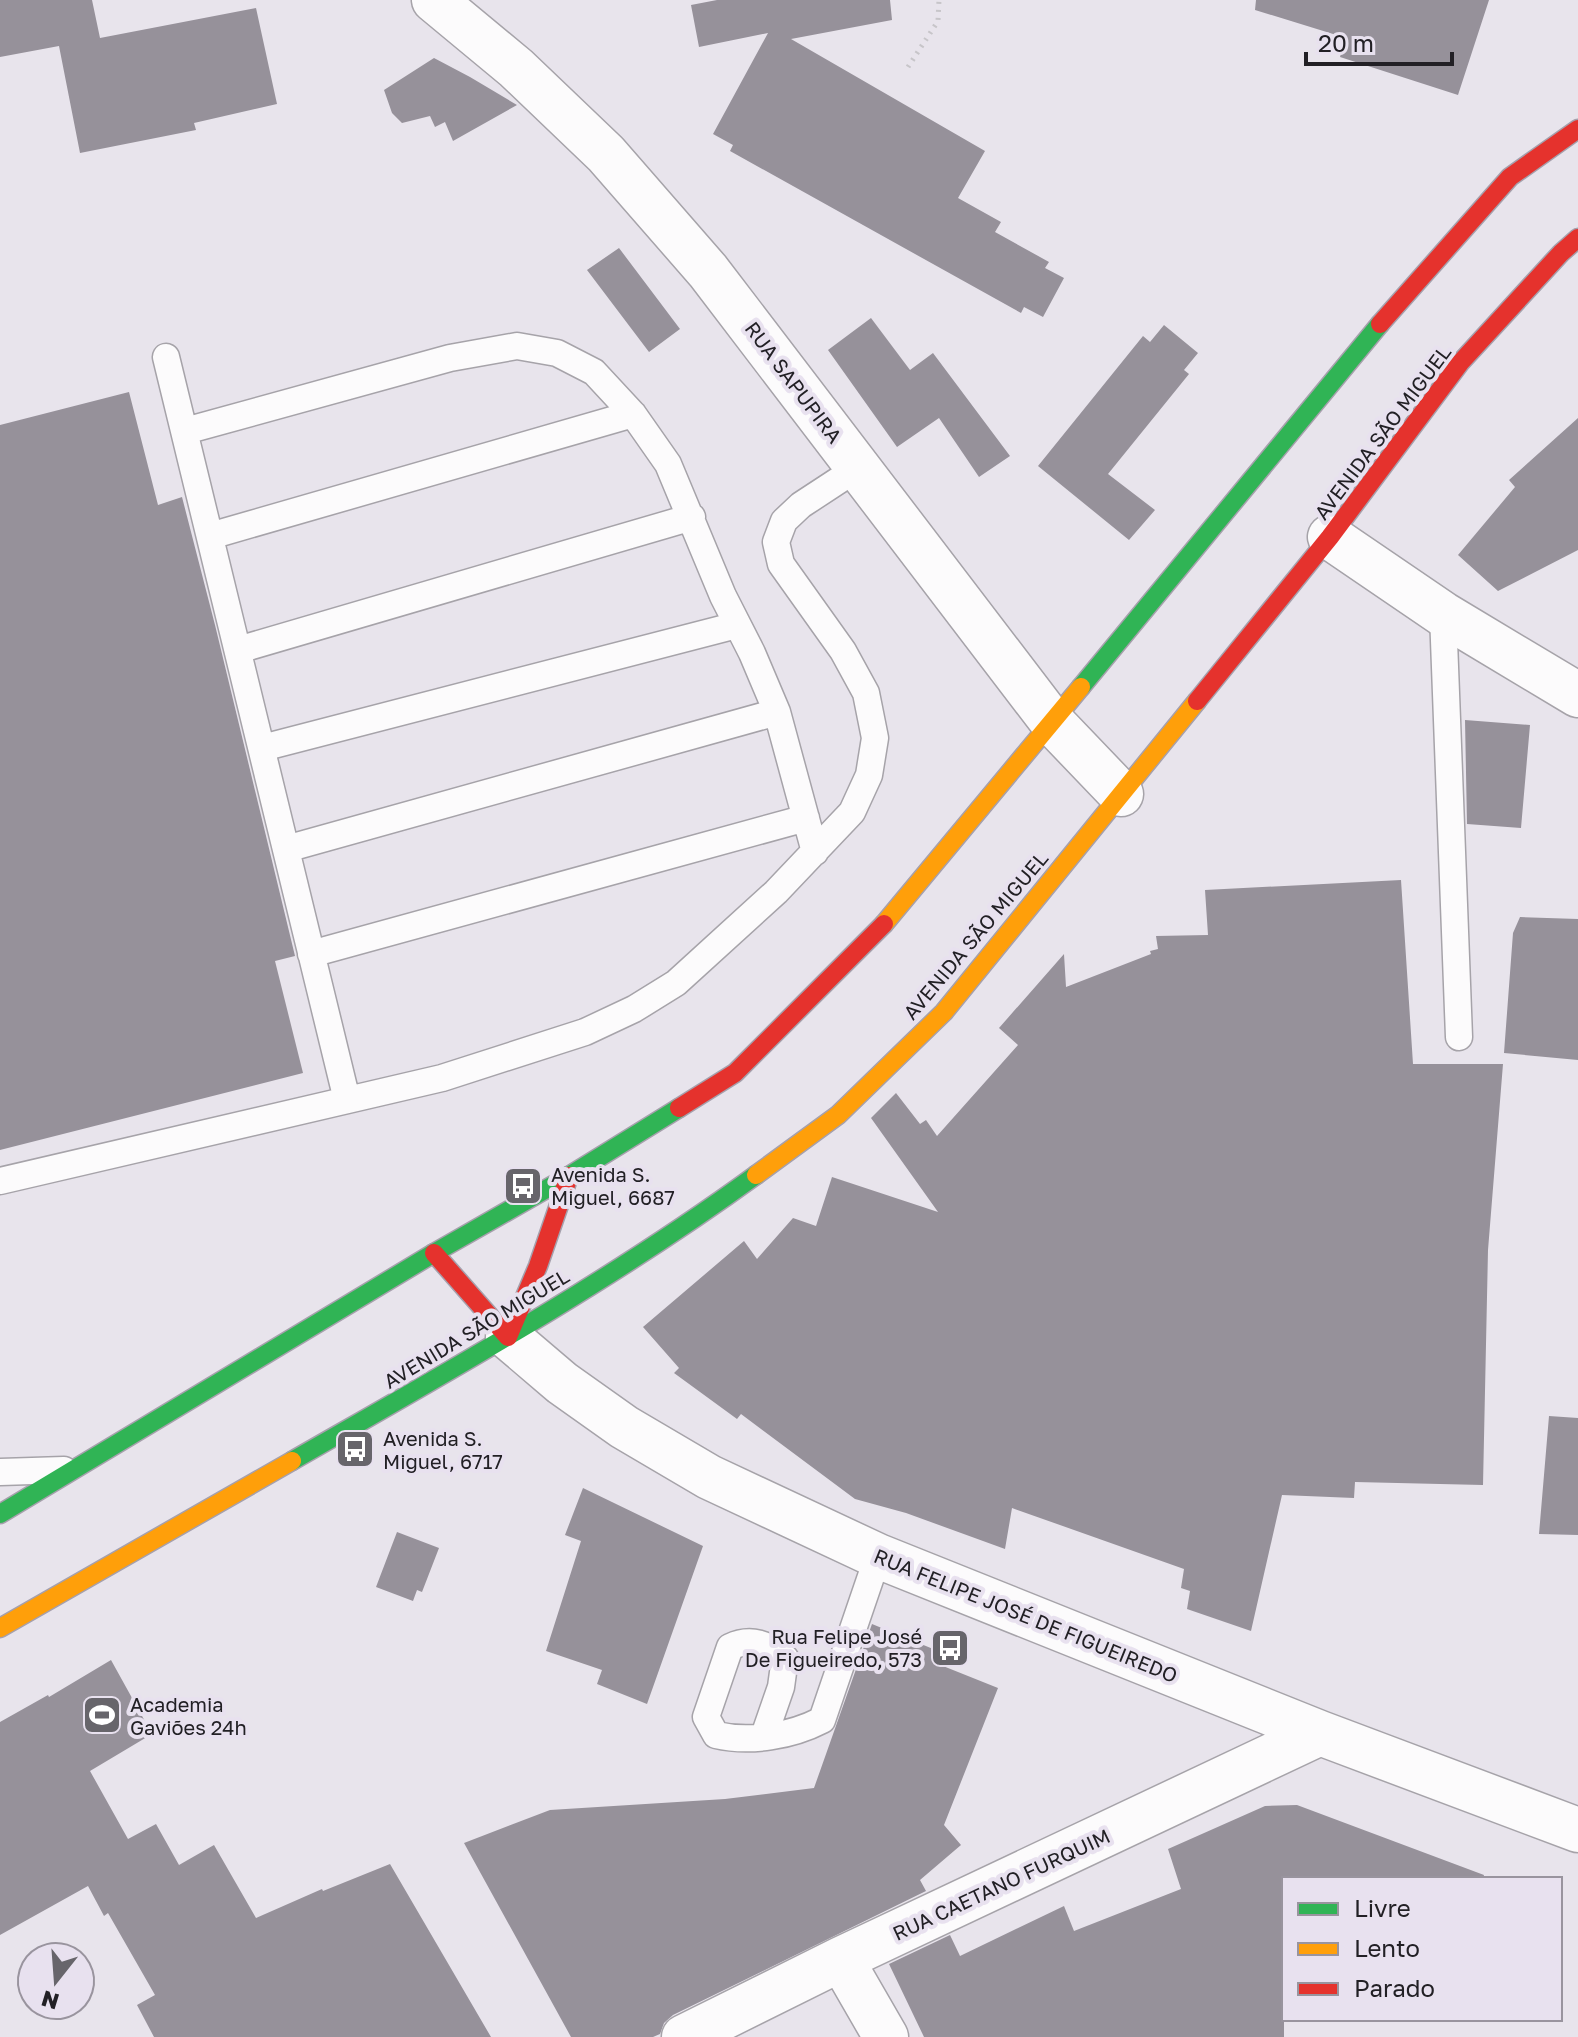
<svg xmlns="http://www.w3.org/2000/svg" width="1578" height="2037" font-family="'Golos Text',sans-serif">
  <rect width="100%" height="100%" fill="#e8e4ec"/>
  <!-- building -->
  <path fill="#96919a" d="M0,0H92L100,38L256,8L277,104L194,123L196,130L80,153L59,46L0,57Z
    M717,0H890L892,20L791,39L985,151L958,198L1001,222L995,232L1049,262L1045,268L1064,278L1043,317L1024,307L1021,313L730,151L733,145L713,134L768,33L699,47L691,5Z
    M1256,0H1489L1458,95L1340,57L1346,38L1255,10Z
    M434,58L470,77L517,105L453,141L445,122L435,127L430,116L402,123L392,113L384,90Z
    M619,248L680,329L649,352L587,270Z
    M871,318L910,370L933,353L1010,456L979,477L939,418L897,447L828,350Z
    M1164,325L1198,353L1184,370L1189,374L1108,474L1155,510L1129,540L1038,466L1143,336L1150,342Z
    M129,392L158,505L182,497L215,625L295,956L275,961L303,1073L0,1150V425Z
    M1578,418V550L1498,591L1458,555L1515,487L1509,480Z
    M1465,720L1530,725L1521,828L1467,824Z
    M1401,880L1413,1064H1503L1488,1250L1483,1485L1355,1482L1354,1498L1282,1495L1251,1631L1187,1609L1190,1591L1181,1588L1184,1569L1012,1508L1005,1549L906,1513L855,1499L741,1414L737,1419L674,1373L679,1368L643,1327L744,1241L757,1259L793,1218L816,1226L832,1177L938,1212L871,1118L896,1093L920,1124L926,1120L937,1136L1018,1045L999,1028L1064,954L1066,987L1151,954L1150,951L1158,949L1156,936L1208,935L1205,890Z
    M1520,917L1578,919V1060L1504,1053L1513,933Z
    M1549,1416L1578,1418V1535L1539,1534Z
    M583,1488L703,1546L647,1704L597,1684L602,1670L546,1651L581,1541L565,1535Z
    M397,1532L439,1548L422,1592L417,1590L413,1601L376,1587Z
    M872,1624L943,1653L938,1664L998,1688L944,1825L961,1845L920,1880L926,1891L673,2015L664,2023L660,2034L653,2037H571L464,1843L550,1810L725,1799L814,1788Z
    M111,1660L152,1734L90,1771L128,1839L156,1824L179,1865L214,1845L256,1918L322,1889L323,1891L390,1864L491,2037H154L137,2005L155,1995L108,1913L104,1916L88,1886L0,1935V1722L48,1695L49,1697Z
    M1297,1805L1484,1875L1483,1879H1284V2037H924L889,1964L950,1935L960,1956L1064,1906L1074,1931L1181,1889L1168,1849L1265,1806Z"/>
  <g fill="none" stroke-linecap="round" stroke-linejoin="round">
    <!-- lane casing -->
    <g stroke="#a6a3a9" stroke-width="29">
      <path id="lane" d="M166,357L347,1100
        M185,431L450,358L517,346L557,353L594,372L633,414L668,464L723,596L752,653L777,712L815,852
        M210,536L633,414
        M1443,614L1459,1037
        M238,650L692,517
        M262,748L737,625
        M286,849L777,712
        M311,954L806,818
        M0,1181L442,1078L585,1032L634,1009L676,983L776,892L852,812L869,775L875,738L866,693L843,651L781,564L776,542L784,521L801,505L859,467
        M0,1472L64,1470
        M764,1736L781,1687L785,1658C768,1644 751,1637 730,1647L706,1717L716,1735C750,1743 791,1736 822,1720L878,1556"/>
    </g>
    <!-- street casing -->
    <g stroke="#a6a3a9" stroke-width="47">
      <path id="street" d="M434,0L516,68L606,154L708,271L1053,723L1121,794
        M1330,537L1443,614L1578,695
        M508,1337L562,1383L624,1427L709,1477L878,1556L1320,1733L1578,1830
        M841,1959L886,2037
        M684,2037L841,1959L1320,1733"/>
    </g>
    <!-- fast casing -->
    <g stroke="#a6a0ac" stroke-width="21">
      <path id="fast" d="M1081,687L1380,324
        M292,1461C449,1371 609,1282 756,1175
        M0,1514L434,1253L569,1176L679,1108"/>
    </g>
    <!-- slow casing -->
    <g stroke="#a6a0ac" stroke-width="21">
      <path id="slow" d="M884,924L1081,687
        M756,1175L838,1115L944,1012L1197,701
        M0,1628L292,1461"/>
    </g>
    <!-- jam casing -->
    <g stroke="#a6a0ac" stroke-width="21">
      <path id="jam" d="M1380,324L1510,177L1578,129
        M1197,701L1330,537L1460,363L1561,253L1578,238
        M679,1108L735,1073L884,924
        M434,1253L508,1337L538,1266L569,1176"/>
    </g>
    <!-- path -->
    <path stroke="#c7c5c9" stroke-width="5" stroke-dasharray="2 6" stroke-linecap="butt" d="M908,67L938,21L939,0"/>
    <!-- lane -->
    <use href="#lane" stroke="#fcfbfc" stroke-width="26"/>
    <!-- street -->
    <use href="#street" stroke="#fcfbfc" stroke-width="44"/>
    <!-- fast -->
    <use href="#fast" stroke="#30b455" stroke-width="18"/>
    <!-- slow -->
    <use href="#slow" stroke="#ff9f0a" stroke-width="18"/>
    <!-- jam -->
    <use href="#jam" stroke="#e5322d" stroke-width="18"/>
  </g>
  <!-- icons -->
  <defs>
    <g id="bus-square" transform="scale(2)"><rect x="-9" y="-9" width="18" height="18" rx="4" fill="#67656b" stroke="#e8e1ef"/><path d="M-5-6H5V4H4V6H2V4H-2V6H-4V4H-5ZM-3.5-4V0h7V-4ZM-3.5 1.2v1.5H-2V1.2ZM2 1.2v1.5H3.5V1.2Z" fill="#fff"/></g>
    <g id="stadium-square" transform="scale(2)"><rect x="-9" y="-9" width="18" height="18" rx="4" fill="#67656b" stroke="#e8e1ef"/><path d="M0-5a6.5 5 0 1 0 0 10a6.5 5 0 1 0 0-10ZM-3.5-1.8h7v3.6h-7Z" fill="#fff"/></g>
  </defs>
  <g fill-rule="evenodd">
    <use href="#bus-square" x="523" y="1186"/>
    <use href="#bus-square" x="355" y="1449"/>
    <use href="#bus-square" x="950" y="1648"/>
    <use href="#stadium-square" x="102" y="1715"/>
  </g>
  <g text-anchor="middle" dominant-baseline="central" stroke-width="8" stroke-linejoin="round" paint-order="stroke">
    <!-- street labels -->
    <g font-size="20" fill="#222025" stroke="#e8e1ef">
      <text transform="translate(794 382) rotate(53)">RUA SAPUPIRA</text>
      <text transform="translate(1382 432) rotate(-53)">AVENIDA SÃO MIGUEL</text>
      <text transform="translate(975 935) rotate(-50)">AVENIDA SÃO MIGUEL</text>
      <text transform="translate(476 1328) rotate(-31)">AVENIDA SÃO MIGUEL</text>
      <text transform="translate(1026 1615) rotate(22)">RUA FELIPE JOSÉ DE FIGUEIREDO</text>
      <text transform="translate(1001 1884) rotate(-25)">RUA CAETANO FURQUIM</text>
    </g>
    <!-- poi labels -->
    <g font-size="20" fill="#222025" stroke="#e8e1ef" text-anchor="start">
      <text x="551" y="1174">Avenida S.<tspan x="551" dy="23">Miguel, 6687</tspan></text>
      <text x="383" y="1438">Avenida S.<tspan x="383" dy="23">Miguel, 6717</tspan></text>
      <text x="922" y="1636" text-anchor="end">Rua Felipe José<tspan x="922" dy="23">De Figueiredo, 573</tspan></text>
      <text x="130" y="1704">Academia<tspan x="130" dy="23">Gaviões 24h</tspan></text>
    </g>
  </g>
  <!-- legend -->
  <rect x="1282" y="1877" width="280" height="144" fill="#e8e1ef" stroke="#99949e" stroke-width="2"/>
  <rect x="1298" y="1903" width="40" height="12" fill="#30b455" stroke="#99949e" stroke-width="2"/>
  <text x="1354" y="1917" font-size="24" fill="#222025">Livre</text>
  <rect x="1298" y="1943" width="40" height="12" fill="#ff9f0a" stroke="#99949e" stroke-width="2"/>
  <text x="1354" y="1957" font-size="24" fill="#222025">Lento</text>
  <rect x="1298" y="1983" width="40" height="12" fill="#e5322d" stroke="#99949e" stroke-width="2"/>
  <text x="1354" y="1997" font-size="24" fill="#222025">Parado</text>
  <!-- north arrow -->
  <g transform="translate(56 1981) rotate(197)"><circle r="38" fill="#e8e1ef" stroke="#99949e" stroke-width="2"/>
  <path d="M0-6L14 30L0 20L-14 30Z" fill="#67656b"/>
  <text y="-12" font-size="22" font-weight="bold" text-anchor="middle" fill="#222025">N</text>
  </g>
  <!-- scale -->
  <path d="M1306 52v12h146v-12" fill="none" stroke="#222025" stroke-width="4"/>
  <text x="1318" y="52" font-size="24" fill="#222025" stroke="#e8e1ef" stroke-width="6" paint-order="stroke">20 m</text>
</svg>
